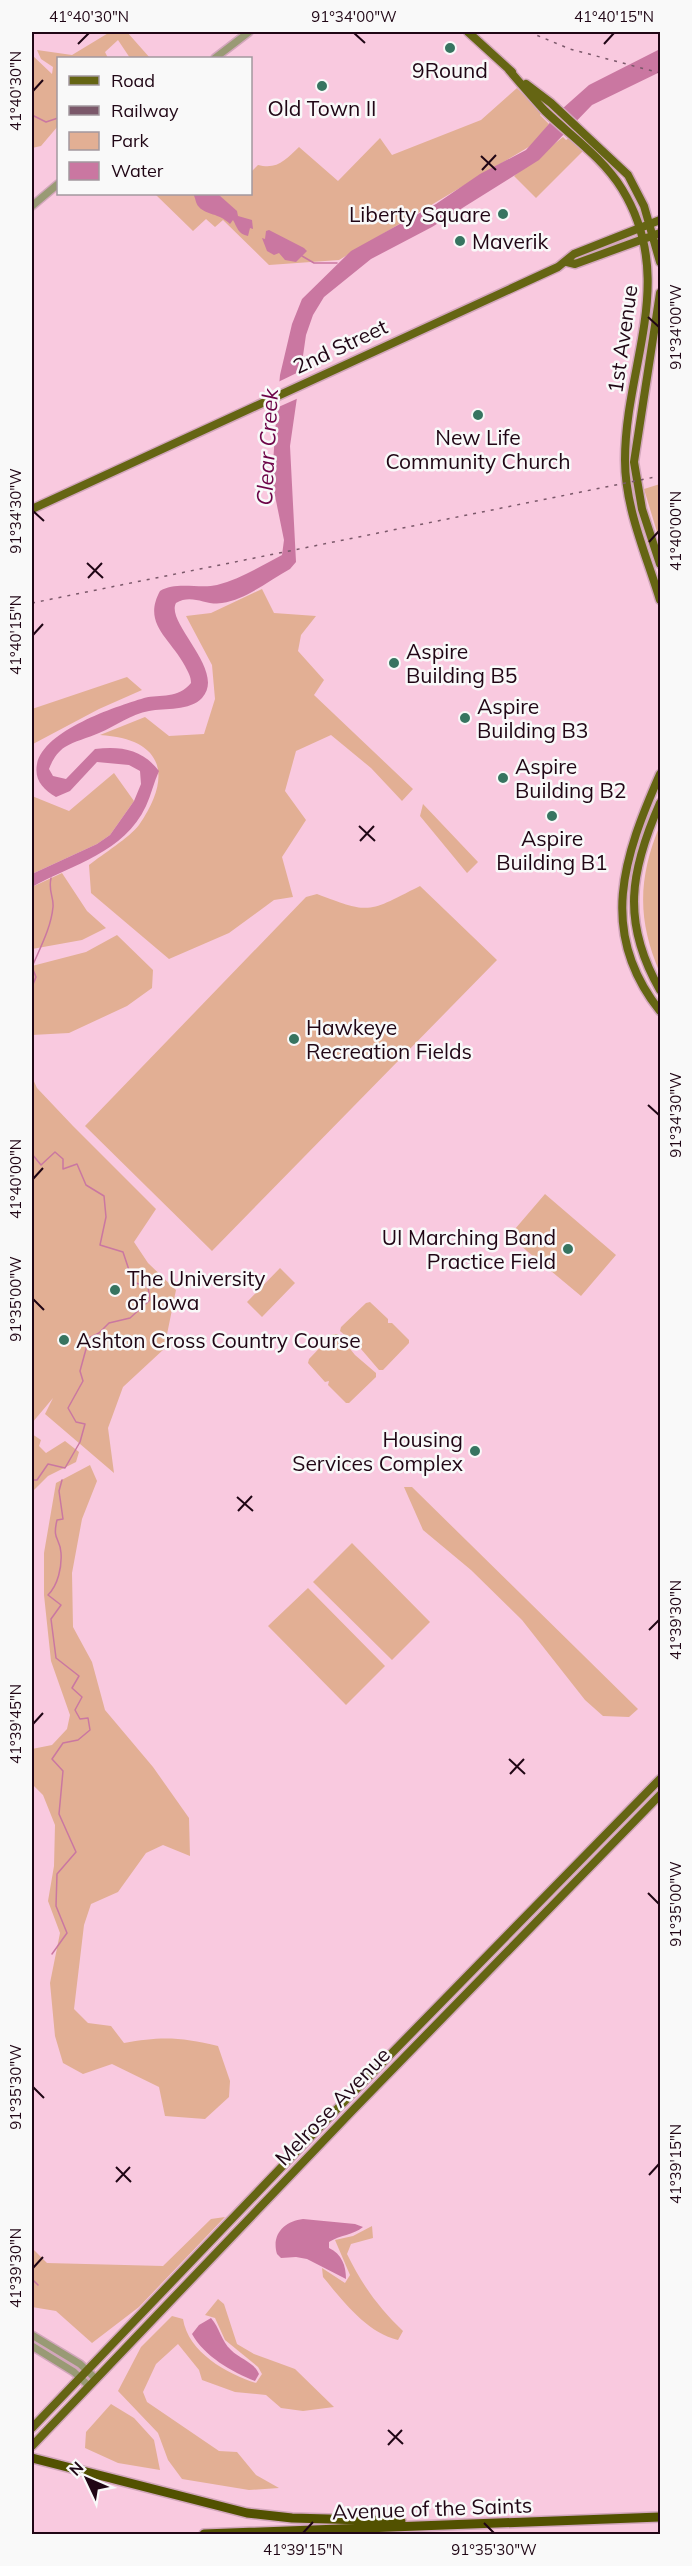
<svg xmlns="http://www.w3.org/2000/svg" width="692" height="2566" font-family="Mulish,sans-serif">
  <rect width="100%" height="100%" fill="#f9c9df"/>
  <!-- green -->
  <path fill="#e2af94" d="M110,32H127L150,58H130L118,40L105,52L108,58H58V126L41,146L32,148V55L52,74L53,67L41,59L37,50L72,55Z
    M517,88L541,113L540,115L549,124L532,145L339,260L269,265L223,220L215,227L206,219L193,231L155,194H250L251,172L258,165C278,170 286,159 299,147L338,181L380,138L392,155L481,120Z
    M563,137L566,140L569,138L583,151L536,198L514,176Z
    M660,484V542L644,489Z
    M262,589L274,613L316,616L301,635L298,651L324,680L314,695L413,789L402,801L371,768L331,735L296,751L285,791L306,820L282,857L293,897L274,900L229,933L169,959L91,893L89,865C103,854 129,838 139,825C173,776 164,739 100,735L145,717L169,736L204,734L215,699L212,665L186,616L211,613Z
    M127,677L142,690L99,709L33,744L32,775V709Z
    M114,773L134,801L110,835L97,844L32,874V796L69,811Z
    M423,804L478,862L467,873L420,816Z
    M660,825V973C637,920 638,878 660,825Z
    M62,873L87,911L106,928L82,940L32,949V887Z
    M420,886L497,960L212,1251L85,1126L306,897L317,894C372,915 368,912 420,886Z
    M117,935L153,970L152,988L127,1006L69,1033L32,1035V966L86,952Z
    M32,1077L37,1088L73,1126L156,1209L134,1242L148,1263L176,1290L164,1349L123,1387L108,1428L114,1473L45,1414L53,1398L32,1423Z
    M545,1194L616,1255L581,1296L509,1236Z
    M280,1268L295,1283L262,1317L247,1302Z
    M370,1302L388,1319V1323H392L409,1340V1343L383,1370H379L361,1349L340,1331L341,1327L366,1303Z
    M333,1334H338L355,1355L376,1373V1377L349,1403H346L328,1385L329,1381L325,1382L308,1363L309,1359Z
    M32,1434L41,1440L39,1446L46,1453L65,1441L79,1452L76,1462L48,1476L32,1492Z
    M90,1465L97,1481L82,1519L72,1573L73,1627L92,1662L105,1710L153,1767L189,1818L190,1856L163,1845L146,1853L118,1892L91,1904L84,1925L74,2009L88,2023L111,2026L124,2043C160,2036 182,2037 218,2046L230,2081L229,2097L205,2119L165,2116L159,2087L112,2064L83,2074L63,2063L55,2036L50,1983L60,1933L48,1901L54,1866L55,1825L43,1795L32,1784V1749L52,1745L67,1729L70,1715L51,1661L44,1595V1553L56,1483Z
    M404,1487H412L638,1709L629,1717L603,1716L585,1700L522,1620L471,1570L423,1530Z
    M352,1543L430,1622L392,1660L313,1582Z
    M308,1588L385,1666L346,1705L268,1626Z
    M225,2217L139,2307L92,2343L56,2311L32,2307V2248L47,2263L163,2266L211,2219Z
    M372,2226L373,2238L351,2244L347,2254C362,2285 379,2308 403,2331L398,2340C367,2333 342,2300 323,2277L322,2268L345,2283L350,2275L335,2240L353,2236Z
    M218,2299L224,2304L237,2344L254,2354L295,2369L334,2407L303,2411L281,2408L266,2395L235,2392L202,2380L199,2370L178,2344L156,2364L143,2392L147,2402L219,2451L237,2452L256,2475L279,2488L249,2490L182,2479L168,2460L158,2433L118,2391L141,2347L172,2316L183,2319C188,2352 227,2374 256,2383L262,2374L258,2367L225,2340L215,2318L205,2315Z
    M111,2404L134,2418L154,2440L160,2470L118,2463L85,2448L86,2432Z"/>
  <!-- water -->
  <path fill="#ca77a1" d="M660,49V72L592,105L539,160L432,227L371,259L324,297L313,315L306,335L290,446L296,562L290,569C268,581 247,599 222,603C206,606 192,593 176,603C165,623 227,671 202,698C190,711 165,708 149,711C131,714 116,726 99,733C88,738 74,741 65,747C57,752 52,761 49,769L53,776L66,779L95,749C121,746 142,749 159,771C154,782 151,795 146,806C124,853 73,864 32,887V874L97,844L110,835L134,801L141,784L140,771L129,765L97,762L70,791L56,797C43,789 34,780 37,764C44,730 115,707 144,698C161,694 178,699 191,683C191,676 188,672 185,666C170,638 142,624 160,591C175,581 200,589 217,585C240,579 261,566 282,555L284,540L272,481L275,432L280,375L292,324L302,299L351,251L436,204L480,174L526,150L562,109L589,85Z
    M193,194L219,195L237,211L238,216L252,220L253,229L250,228L248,236C238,234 237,227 233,220L230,224C219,213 206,215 199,207C195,203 196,198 193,194Z
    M269,230L304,248L307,251L296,262L285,260L279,253L274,255L267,251L262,238L265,239L266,231Z
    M303,2219L355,2224L363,2227C353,2235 340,2235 329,2242V2248C342,2254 346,2266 346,2279L307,2259L296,2257L281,2258L277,2254C271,2234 285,2221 303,2219Z
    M211,2318C220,2328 221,2341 231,2350C240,2359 254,2362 259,2374L255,2381C232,2372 204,2356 192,2334L199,2325Z"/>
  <!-- pier -->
  <path fill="#f9c9df" d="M305,369L301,397L274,409L276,383Z"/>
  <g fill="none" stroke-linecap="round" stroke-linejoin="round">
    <!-- stream -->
    <path stroke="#ca77a1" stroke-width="1.5" d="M32,115L46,122L58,118
      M302,256L314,263H337
      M32,987L36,977L32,967C40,948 51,928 53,907C54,897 48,892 51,878
      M32,1154L41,1165L55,1152L63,1159V1169L77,1164L86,1185L104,1196L106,1217L100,1245L123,1252L133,1282L148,1287L150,1300L130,1318L109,1323L99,1333L89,1338L80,1371L83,1381L68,1408L76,1422L85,1424L80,1442L65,1468L48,1464L37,1480H32
      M52,1954L67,1933L56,1906L57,1874L76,1852L59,1814L63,1771L52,1759L63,1743L78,1740L90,1730L88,1718L80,1719L75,1710L82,1697L72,1688L79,1676L56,1658L51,1619L61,1605L48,1595C58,1585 62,1567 61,1553C60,1537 52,1541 57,1520L63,1519L59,1491L62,1480
      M32,2279L38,2285"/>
    <!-- minor casing -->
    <g stroke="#d2a6bb" stroke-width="10">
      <path id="minor" d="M215,58L249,32
        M32,206L58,184
        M32,2335L80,2364L96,2379
        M32,2346L74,2372L89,2386"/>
    </g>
    <!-- major casing -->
    <g stroke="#d2a6bb" stroke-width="11">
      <path id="major" d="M468,32L512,72
        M509,70C521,84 533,98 545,111C571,136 603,158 622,189C678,280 625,365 625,460C625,508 646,554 660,600
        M526,84L551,103L628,175L644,206L660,262
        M567,262L575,264L660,233
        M660,293L634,462L642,509L660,564
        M32,509L558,267L574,254L660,220
        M660,774C624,856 597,932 660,1011
        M660,803C630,871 621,922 660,990
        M32,2428L338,2108L660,1779
        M32,2446L351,2112L660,1795"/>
    </g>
    <!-- highway casing -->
    <g stroke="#d2a6bb" stroke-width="12">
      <path id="highway" d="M32,2458L247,2513L292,2518L401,2521
        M204,2534L660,2517"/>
    </g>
    <!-- minor -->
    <use href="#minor" stroke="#999a75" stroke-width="7"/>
    <!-- major -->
    <use href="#major" stroke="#656513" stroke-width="8"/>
    <!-- highway -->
    <use href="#highway" stroke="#525100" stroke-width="9"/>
    <!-- rail -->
    <path stroke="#7b586a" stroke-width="1.5" stroke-dasharray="3 6" stroke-linecap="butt" d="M529,32L570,49L660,73
      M32,603L660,476"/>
  </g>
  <!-- ticks -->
  <path fill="none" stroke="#200615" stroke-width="2" d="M354,33L365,43M78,44L89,33M604,44L614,33M33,91L43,80M481,156L496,170M482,170L496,155M648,317L659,327M33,511L44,521M649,542L659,531M87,563L103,578M88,578L102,563M33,635L43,624M359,826L375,841M360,841L374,826M648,1105L659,1115M33,1179L43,1168M33,1299L44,1310M237,1497L253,1511M238,1511L252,1496M649,1630L659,1620M33,1724L43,1713M509,1759L525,1774M510,1774L524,1759M648,1893L659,1904M33,2087L44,2098M116,2167L131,2182M649,2175L659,2164M116,2182L130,2167M33,2268L43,2257M388,2430L403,2444M388,2445L402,2430M484,2523L494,2533M303,2533L313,2522"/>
  <!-- markers -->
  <g fill="#377460" stroke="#f9f9f9" stroke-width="2">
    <circle cx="450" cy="48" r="6"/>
    <circle cx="322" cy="86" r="6"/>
    <circle cx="503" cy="214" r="6"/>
    <circle cx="460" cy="241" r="6"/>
    <circle cx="478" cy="415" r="6"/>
    <circle cx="394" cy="663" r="6"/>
    <circle cx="465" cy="718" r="6"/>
    <circle cx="503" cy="778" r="6"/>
    <circle cx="552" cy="816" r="6"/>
    <circle cx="294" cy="1039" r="6"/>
    <circle cx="568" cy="1249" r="6"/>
    <circle cx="115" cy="1290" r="6"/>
    <circle cx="64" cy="1340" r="6"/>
    <circle cx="475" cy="1451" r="6"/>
  </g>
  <g text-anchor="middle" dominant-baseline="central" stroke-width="5" stroke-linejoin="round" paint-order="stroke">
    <!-- poi labels -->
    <g font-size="21" fill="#200615" stroke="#f9f9f9" text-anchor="start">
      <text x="450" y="70" text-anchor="middle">9Round</text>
      <text x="322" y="108" text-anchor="middle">Old Town II</text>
      <text x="491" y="214" text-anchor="end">Liberty Square</text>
      <text x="472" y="241">Maverik</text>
      <text x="478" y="437" text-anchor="middle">New Life<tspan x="478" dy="24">Community Church</tspan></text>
      <text x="406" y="651">Aspire<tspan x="406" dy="24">Building B5</tspan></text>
      <text x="477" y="706">Aspire<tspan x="477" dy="24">Building B3</tspan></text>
      <text x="515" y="766">Aspire<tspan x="515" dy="24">Building B2</tspan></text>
      <text x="552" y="838" text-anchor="middle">Aspire<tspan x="552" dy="24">Building B1</tspan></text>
      <text x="306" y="1027">Hawkeye<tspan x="306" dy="24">Recreation Fields</tspan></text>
      <text x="556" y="1237" text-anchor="end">UI Marching Band<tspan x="556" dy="24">Practice Field</tspan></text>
      <text x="127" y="1278">The University<tspan x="127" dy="24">of Iowa</tspan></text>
      <text x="76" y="1340">Ashton Cross Country Course</text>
      <text x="463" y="1439" text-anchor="end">Housing<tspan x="463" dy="24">Services Complex</tspan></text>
    </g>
    <!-- street labels -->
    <g font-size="21" fill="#200615" stroke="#f9f9f9">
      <text transform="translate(622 339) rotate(-82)">1st Avenue</text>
      <text transform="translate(340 346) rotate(-25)">2nd Street</text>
      <text transform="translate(332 2106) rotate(-46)">Melrose Avenue</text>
      <text transform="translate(432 2508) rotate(-2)">Avenue of the Saints</text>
    </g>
    <!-- water labels -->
    <g font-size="22" font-style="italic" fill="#6d0448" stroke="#f9f9f9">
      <text transform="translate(267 447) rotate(-87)">Clear Creek</text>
    </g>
  </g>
  <!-- border -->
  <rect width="692" height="2566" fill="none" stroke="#f9f9f9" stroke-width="66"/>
  <!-- legend -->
  <rect x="57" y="57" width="195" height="138" fill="#f9f9f9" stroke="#a2989e" stroke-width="1.5"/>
  <rect x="69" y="76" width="30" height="9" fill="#656513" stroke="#a2989e" stroke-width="1.5"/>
  <text x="111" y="87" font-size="18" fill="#200615">Road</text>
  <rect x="69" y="106" width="30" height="9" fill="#7b586a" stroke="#a2989e" stroke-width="1.5"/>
  <text x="111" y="117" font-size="18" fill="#200615">Railway</text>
  <rect x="69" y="132" width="30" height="18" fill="#e2af94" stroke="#a2989e" stroke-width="1.5"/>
  <text x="111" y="147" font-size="18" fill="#200615">Park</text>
  <rect x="69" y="162" width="30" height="18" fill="#ca77a1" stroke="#a2989e" stroke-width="1.5"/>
  <text x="111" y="177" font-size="18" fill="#200615">Water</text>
  <!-- north arrow -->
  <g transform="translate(87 2479) rotate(314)" stroke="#f9f9f9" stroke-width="4.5" paint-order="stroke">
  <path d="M0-4.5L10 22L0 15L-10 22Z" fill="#200615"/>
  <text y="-9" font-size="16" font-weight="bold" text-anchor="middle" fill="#200615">N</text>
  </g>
  <rect x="33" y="33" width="626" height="2500" fill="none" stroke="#200615" stroke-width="2"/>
  <g font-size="15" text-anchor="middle" fill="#200615">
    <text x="89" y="22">41°40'30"N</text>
    <text x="354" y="22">91°34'00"W</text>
    <text x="614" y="22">41°40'15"N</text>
    <text transform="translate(16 91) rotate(-90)" y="5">41°40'30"N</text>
    <text transform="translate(676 327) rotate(-90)" y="5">91°34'00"W</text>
    <text transform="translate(16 511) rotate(-90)" y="5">91°34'30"W</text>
    <text transform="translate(676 531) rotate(-90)" y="5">41°40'00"N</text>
    <text transform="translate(16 635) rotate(-90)" y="5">41°40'15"N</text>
    <text transform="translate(676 1115) rotate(-90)" y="5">91°34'30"W</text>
    <text transform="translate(16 1179) rotate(-90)" y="5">41°40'00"N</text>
    <text transform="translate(16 1299) rotate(-90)" y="5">91°35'00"W</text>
    <text transform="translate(676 1620) rotate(-90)" y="5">41°39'30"N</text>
    <text transform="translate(16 1724) rotate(-90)" y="5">41°39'45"N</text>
    <text transform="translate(676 1904) rotate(-90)" y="5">91°35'00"W</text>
    <text transform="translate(16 2087) rotate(-90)" y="5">91°35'30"W</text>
    <text transform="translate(676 2164) rotate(-90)" y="5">41°39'15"N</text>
    <text transform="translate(16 2268) rotate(-90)" y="5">41°39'30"N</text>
    <text x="303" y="2555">41°39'15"N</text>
    <text x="494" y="2555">91°35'30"W</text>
  </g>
</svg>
